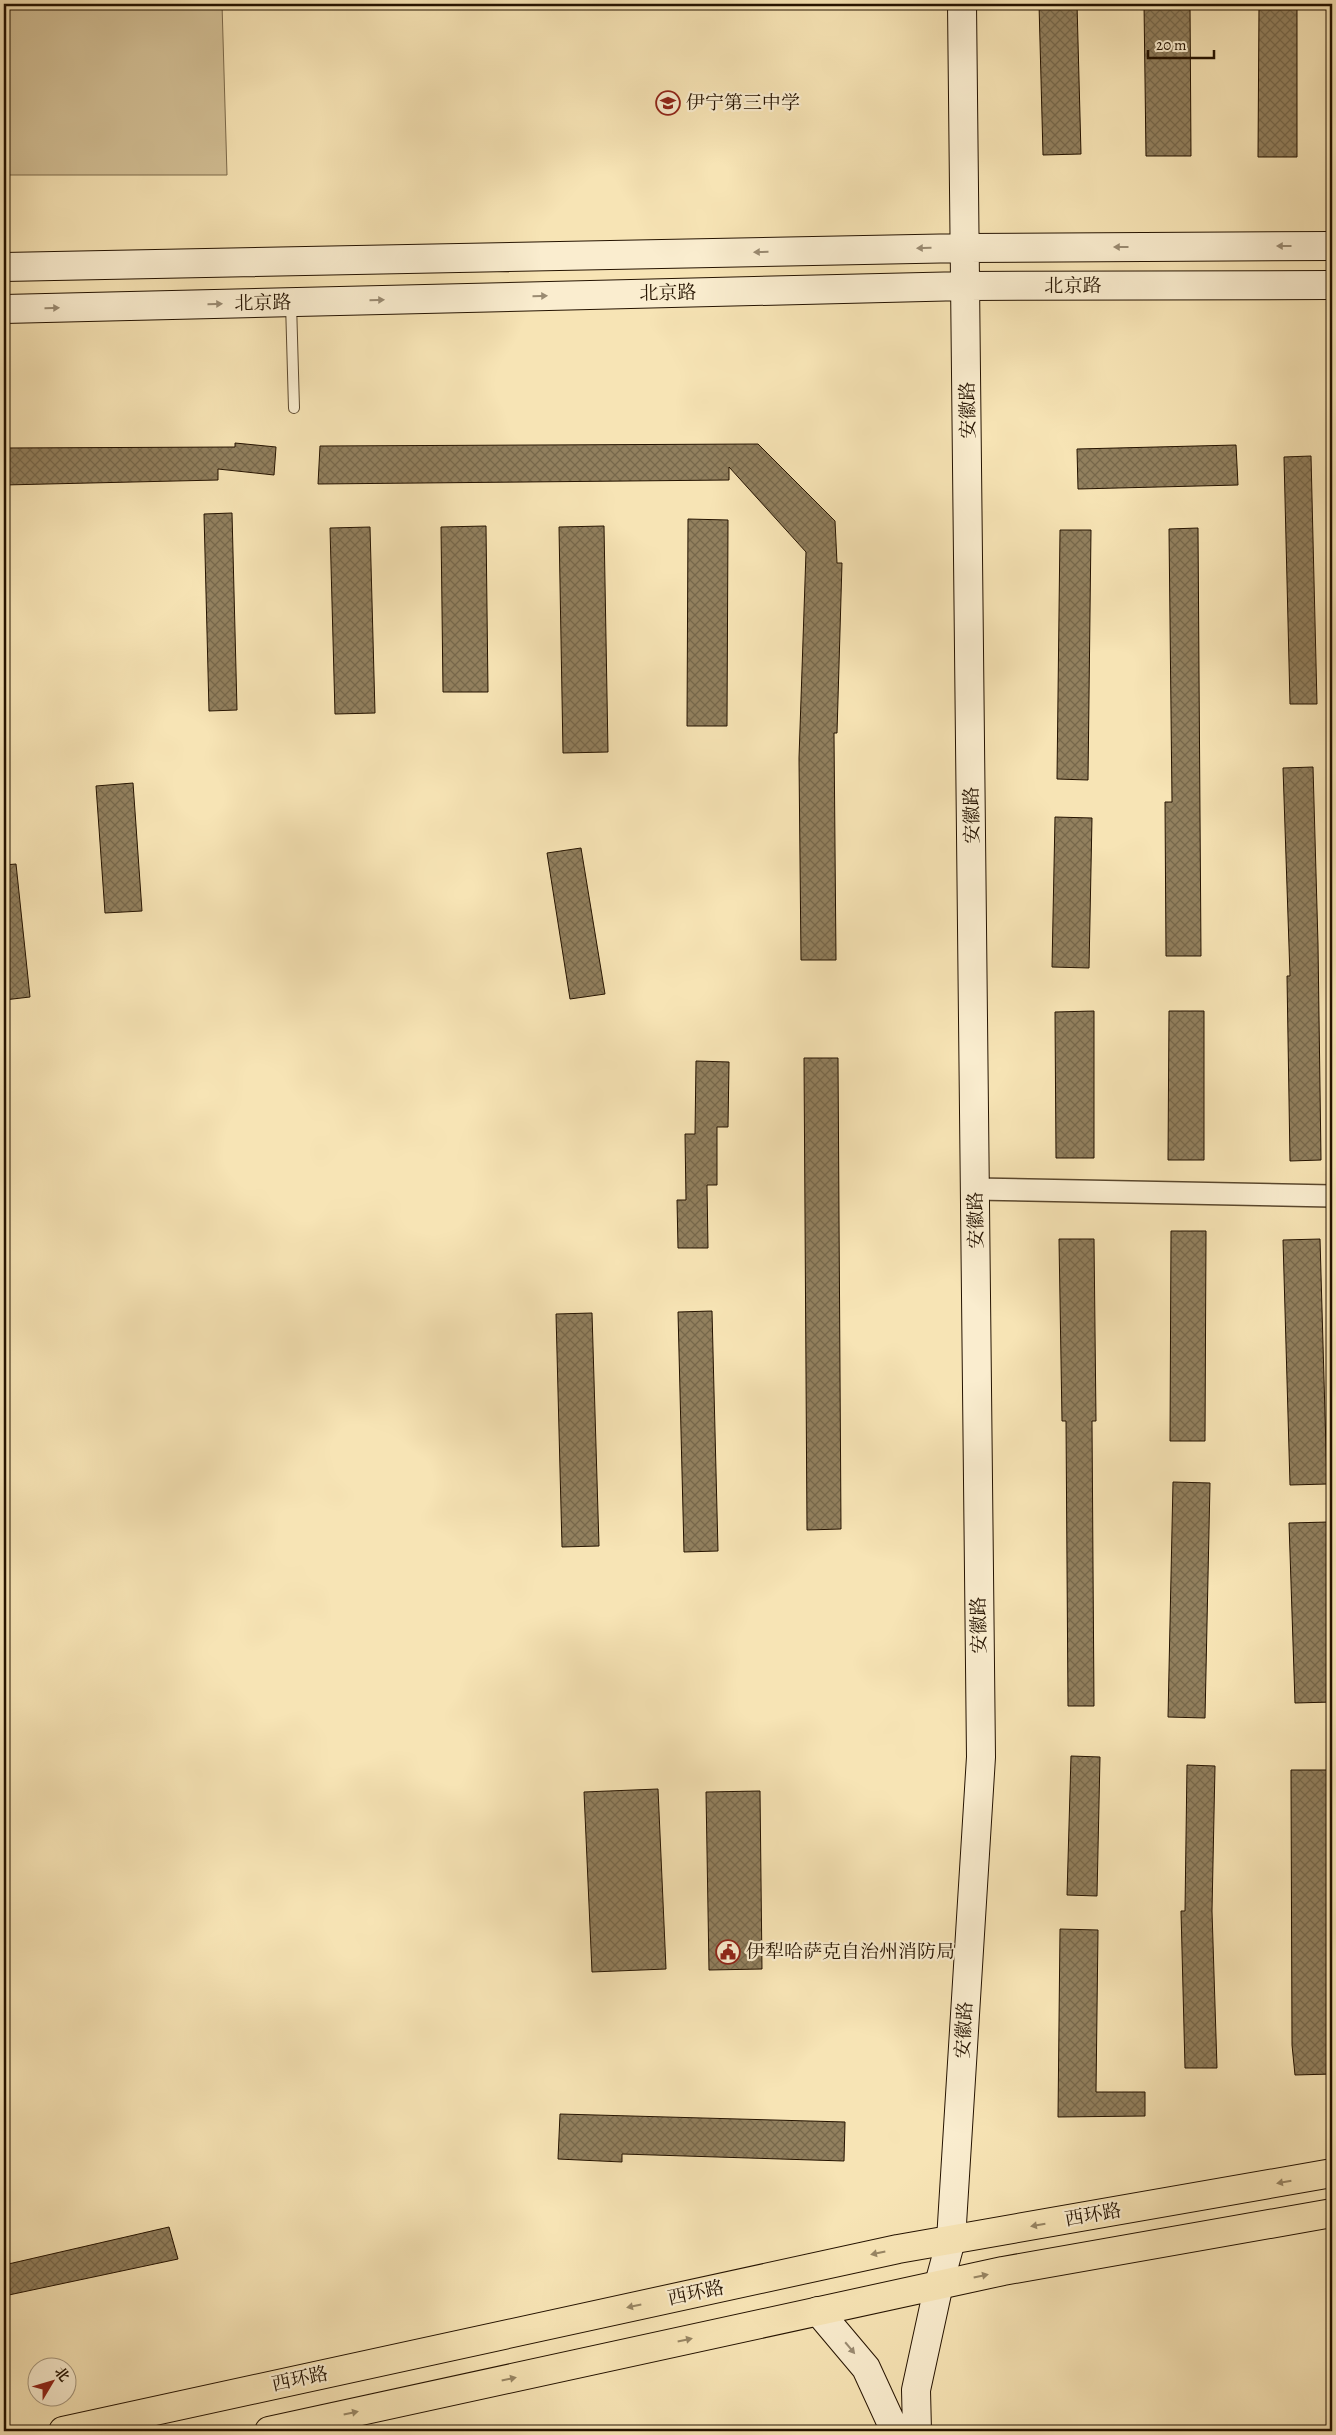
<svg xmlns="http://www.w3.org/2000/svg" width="1336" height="2435" font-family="Alegreya,'Noto Serif SC',serif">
  <defs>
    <pattern id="building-cross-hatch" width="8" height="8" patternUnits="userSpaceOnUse" patternTransform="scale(1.25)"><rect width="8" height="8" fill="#92805e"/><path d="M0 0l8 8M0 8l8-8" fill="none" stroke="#77684b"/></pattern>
  </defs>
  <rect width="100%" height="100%" fill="#f7e4b5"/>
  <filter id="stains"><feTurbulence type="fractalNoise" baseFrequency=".004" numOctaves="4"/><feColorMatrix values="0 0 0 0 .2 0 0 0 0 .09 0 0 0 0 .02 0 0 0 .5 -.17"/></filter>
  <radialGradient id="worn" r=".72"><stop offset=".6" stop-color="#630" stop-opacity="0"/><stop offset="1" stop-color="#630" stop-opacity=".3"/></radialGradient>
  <!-- pitch -->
  <path fill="#d3c096" stroke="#7c6a4b" d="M7,4H222L227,175H4Z"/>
  <!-- building -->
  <path fill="url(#building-cross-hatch)" stroke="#251300" d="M1039,4H1077L1081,154L1043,155Z
    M1144,4H1190L1191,156H1146Z
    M1259,4H1297V157H1258Z
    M235,443L276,447L274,475L218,469V480L4,485V448L235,447Z
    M758,444L835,521L837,563H842L837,733H834L836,960H801L799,758L806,552L729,467V480L318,484L320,446Z
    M1236,445L1238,485L1078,489L1077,449Z
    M1311,456L1317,704H1290L1284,457Z
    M232,513L237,710L209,711L204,514Z
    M688,519L728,520L727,726H687Z
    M486,526L488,692H443L441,527Z
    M604,526L608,752L563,753L559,527Z
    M370,527L375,713L335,714L330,528Z
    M1198,528L1201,956H1166L1165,802H1172L1169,529Z
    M1060,530H1091L1088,780L1057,779Z
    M1313,767L1318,944L1321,1160L1290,1161L1287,976H1290L1283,768Z
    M133,783L142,911L105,913L96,786Z
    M1055,817L1092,818L1089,968L1052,967Z
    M581,848L605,994L570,999L547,853Z
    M16,864L30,997L4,1000V865Z
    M1094,1011V1158H1056L1055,1012Z
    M1169,1011H1204V1160H1168Z
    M804,1058H838L841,1529L807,1530Z
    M696,1061L729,1062L728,1127H717V1185H707L708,1248H678L677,1200H686L685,1134H695Z
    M1171,1231H1206L1205,1441H1170Z
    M1059,1239H1094L1096,1421H1092L1094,1706H1068L1066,1421H1062Z
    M1320,1239L1327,1484L1290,1485L1283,1240Z
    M712,1311L718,1551L684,1552L678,1312Z
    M592,1313L599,1546L562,1547L556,1314Z
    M1173,1482L1210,1483L1205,1718L1168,1717Z
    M1329,1522L1332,1702L1295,1703L1289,1523Z
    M1071,1756L1100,1757L1097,1896L1067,1895Z
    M1187,1765L1215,1766L1212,1911L1217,2068H1185L1181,1911H1185Z
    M1291,1770H1327L1328,2051H1332V2074L1295,2075L1292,2045Z
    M658,1789L666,1969L592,1972L584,1792Z
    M760,1791L762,1969L709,1970L706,1792Z
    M1060,1929L1098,1930L1096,2092H1145V2116L1058,2117Z
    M560,2114L845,2122L844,2161L622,2154V2162L558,2159Z
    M169,2227L178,2259L4,2296V2265Z"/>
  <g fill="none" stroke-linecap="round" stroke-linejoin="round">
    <!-- lane casing -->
    <g stroke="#5a472d" stroke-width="12">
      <path id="lane" d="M291,303L294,408"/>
    </g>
    <!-- street casing -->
    <g stroke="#5a472d" stroke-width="24">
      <path id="street" d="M975,1189L1332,1196"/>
    </g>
    <!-- secondary casing -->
    <g stroke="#251300" stroke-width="30">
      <path id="secondary" d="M4,267L966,248L1332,246
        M4,309L966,286L1332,285
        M818,2311L866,2368L895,2431
        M917,2431L916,2390L939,2284L951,2240L981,1757L962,4"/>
    </g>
    <!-- primary casing -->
    <g stroke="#251300" stroke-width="30">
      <path id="primary" d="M63,2431L898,2249L1332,2173
        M269,2431L1003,2271L1332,2213"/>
    </g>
    <!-- lane -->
    <use href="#lane" stroke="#faedcf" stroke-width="10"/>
    <!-- street -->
    <use href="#street" stroke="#faedcf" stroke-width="21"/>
    <!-- secondary -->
    <use href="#secondary" stroke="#faedcf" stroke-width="28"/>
    <!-- primary -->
    <use href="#primary" stroke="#f7e4b5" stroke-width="28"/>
  </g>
  <!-- one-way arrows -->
  <defs><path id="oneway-solid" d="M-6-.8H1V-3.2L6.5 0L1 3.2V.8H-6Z" transform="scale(1.25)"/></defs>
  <g fill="#9a8b72">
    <use href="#oneway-solid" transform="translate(1284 246) rotate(180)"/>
    <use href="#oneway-solid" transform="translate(1121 247) rotate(180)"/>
    <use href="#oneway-solid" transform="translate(924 248) rotate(179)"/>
    <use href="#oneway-solid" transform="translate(761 252) rotate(179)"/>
    <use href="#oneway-solid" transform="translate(540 296) rotate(-1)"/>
    <use href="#oneway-solid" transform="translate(377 300) rotate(-1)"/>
    <use href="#oneway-solid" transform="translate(215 304) rotate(-1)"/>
    <use href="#oneway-solid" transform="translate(52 308) rotate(-1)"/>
    <use href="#oneway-solid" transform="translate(850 2348) rotate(50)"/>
  </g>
  <g fill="#988664">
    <use href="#oneway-solid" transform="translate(1284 2182) rotate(170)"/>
    <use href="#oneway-solid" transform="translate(1038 2225) rotate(170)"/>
    <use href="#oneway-solid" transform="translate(878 2253) rotate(168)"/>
    <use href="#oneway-solid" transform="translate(981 2276) rotate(-12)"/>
    <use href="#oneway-solid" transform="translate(634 2306) rotate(168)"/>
    <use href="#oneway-solid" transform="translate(685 2340) rotate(-12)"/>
    <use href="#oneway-solid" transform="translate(509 2379) rotate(-12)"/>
    <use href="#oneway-solid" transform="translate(351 2413) rotate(-12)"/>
  </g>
  <!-- icons -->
  <defs>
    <g id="school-ring" transform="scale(1.25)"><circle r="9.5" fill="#faedcf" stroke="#8f2418" stroke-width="1.5"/><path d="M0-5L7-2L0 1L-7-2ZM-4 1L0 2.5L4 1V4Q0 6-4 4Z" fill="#8f2418"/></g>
    <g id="civic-ring" transform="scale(1.25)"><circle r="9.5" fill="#faedcf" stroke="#8f2418" stroke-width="1.5"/><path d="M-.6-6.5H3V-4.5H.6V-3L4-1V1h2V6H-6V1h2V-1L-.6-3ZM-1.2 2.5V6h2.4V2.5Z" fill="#8f2418"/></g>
  </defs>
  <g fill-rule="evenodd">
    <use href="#school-ring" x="668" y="103"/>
    <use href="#civic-ring" x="728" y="1952"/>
  </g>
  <g text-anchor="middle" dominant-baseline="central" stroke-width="4.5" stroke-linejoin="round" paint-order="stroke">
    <!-- poi labels -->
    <g font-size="19" fill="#251300" stroke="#faedcf" text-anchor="start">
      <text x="686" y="103">伊宁第三中学</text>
      <text x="746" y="1952">伊犁哈萨克自治州消防局</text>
    </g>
    <!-- street labels -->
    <g font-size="19" fill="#251300" stroke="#faedcf">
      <text x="1073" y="286">北京路</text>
      <text transform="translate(668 293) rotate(-1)">北京路</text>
      <text transform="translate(263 303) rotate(-1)">北京路</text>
      <text transform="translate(968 410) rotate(-91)">安徽路</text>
      <text transform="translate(972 815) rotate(-91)">安徽路</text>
      <text transform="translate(976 1220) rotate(-91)">安徽路</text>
      <text transform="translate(979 1625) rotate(-91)">安徽路</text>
      <text transform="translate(964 2030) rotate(-87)">安徽路</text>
      <text transform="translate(1093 2215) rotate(-10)">西环路</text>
      <text transform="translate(696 2293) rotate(-12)">西环路</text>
      <text transform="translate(300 2379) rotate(-12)">西环路</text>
    </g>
  </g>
  <!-- margin -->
  <rect width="1336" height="2435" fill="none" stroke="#f7e4b5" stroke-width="20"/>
  <rect x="5" y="5" width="1326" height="2425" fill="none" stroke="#251300" stroke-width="2.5"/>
  <rect x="10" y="10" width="1316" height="2415" fill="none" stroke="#251300"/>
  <!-- north arrow -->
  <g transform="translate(52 2382) rotate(52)"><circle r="24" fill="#faedcf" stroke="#a5967c"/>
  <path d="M0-4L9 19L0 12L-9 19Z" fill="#8f2418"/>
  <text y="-8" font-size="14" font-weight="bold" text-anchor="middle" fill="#251300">北</text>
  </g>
  <!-- scale -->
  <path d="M1148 50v8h66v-8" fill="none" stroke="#251300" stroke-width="2.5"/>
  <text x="1156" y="50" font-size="15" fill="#251300" stroke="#faedcf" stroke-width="4" paint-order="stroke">20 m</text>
  <rect width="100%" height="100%" filter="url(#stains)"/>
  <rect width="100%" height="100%" fill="url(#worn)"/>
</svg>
